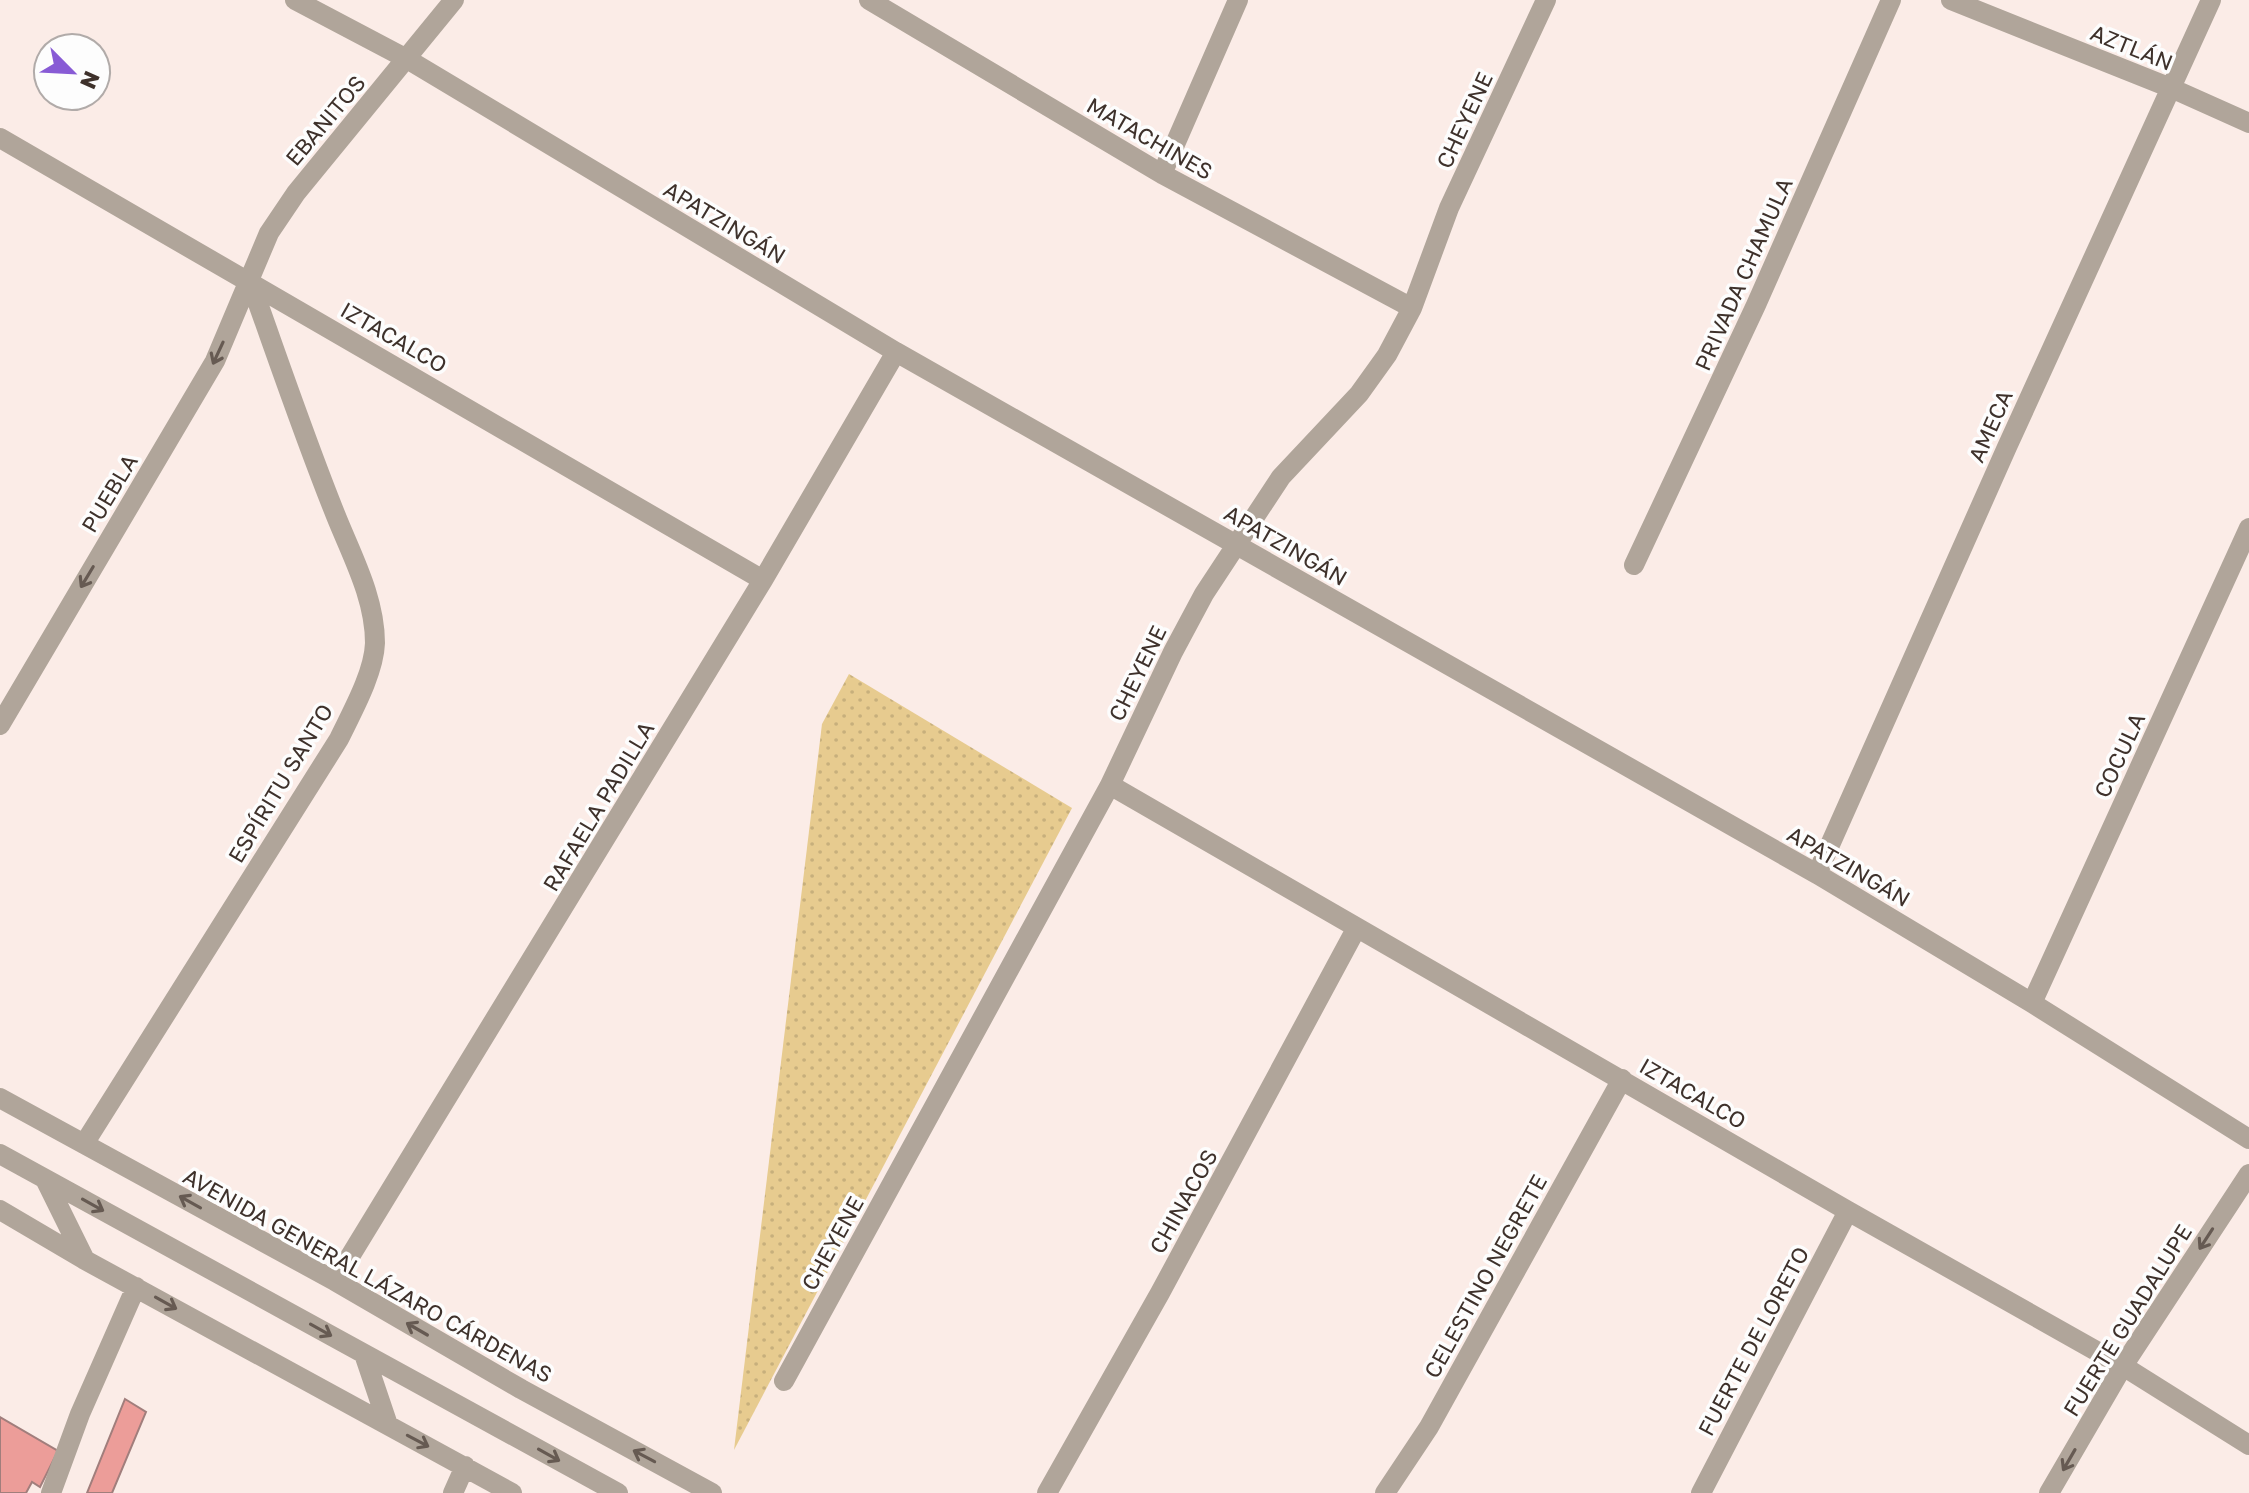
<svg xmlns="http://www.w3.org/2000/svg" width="2249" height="1493" font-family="'Golos Text',sans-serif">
  <defs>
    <pattern id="park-dots" width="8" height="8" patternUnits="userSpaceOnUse" patternTransform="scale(2)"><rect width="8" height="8" fill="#e7cb8f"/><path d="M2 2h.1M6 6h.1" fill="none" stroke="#c7af7c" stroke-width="1.8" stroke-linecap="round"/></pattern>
  </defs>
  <rect width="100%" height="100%" fill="#fbece7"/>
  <!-- park -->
  <path fill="url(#park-dots)" d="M849,674L1072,808L734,1450L822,724Z"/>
  <!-- building -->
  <path fill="#ec9d99" stroke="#a17e7c" stroke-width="2" d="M125,1399L146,1412L112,1493H87Z
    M0,1417L58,1451L40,1487L32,1482L26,1493H0Z"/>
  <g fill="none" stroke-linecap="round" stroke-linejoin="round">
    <!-- minor -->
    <path stroke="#b0a59a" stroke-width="20" d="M295,0L407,59L896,352L1817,874L2032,1003L2249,1139
      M869,0L1162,174L1412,308
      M1951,0L2171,88L2249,123
      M0,138L763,580
      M1162,174L1238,0
      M1634,565L1756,305L1891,0
      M0,725L215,361L269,233L296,193L454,0
      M1110,785L1848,1211L2123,1366L2249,1445
      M1817,874L2007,447L2211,0
      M2032,1003L2249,528
      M0,1098L335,1281L521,1389L712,1493
      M84,1144L339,739C352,712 374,673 375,643C375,598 352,556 336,516C305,439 278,359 250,281
      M0,1154L618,1493
      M45,1179L85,1260
      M0,1210L85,1260L512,1493
      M335,1281L763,580L896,352
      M364,1354L388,1425
      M784,1381L1110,785L1173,652L1204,594L1281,477L1359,394L1387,355L1412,308L1449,208L1546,0
      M51,1493L80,1414L136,1287
      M453,1493L465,1466
      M1047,1493L1160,1293L1356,929
      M1385,1493L1429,1427L1622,1079
      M1701,1493L1848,1211
      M2049,1493L2123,1366L2249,1174"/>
  </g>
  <!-- one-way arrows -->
  <defs><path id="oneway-shaft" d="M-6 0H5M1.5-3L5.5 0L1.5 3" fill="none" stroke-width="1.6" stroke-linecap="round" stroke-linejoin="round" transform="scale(2)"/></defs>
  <g stroke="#665a52">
    <use href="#oneway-shaft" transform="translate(218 353) rotate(115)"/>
    <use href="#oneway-shaft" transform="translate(87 577) rotate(121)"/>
    <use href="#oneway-shaft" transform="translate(190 1202) rotate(-151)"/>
    <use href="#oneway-shaft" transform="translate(93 1205) rotate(29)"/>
    <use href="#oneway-shaft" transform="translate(2206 1239) rotate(123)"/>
    <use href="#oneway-shaft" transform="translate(166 1303) rotate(29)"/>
    <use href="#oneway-shaft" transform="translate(417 1329) rotate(-150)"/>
    <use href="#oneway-shaft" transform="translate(321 1330) rotate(29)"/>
    <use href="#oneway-shaft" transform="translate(418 1441) rotate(28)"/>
    <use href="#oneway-shaft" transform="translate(549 1455) rotate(29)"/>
    <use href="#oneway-shaft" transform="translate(644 1456) rotate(-152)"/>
    <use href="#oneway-shaft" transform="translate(2069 1460) rotate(120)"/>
  </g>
  <g text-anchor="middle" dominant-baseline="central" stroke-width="7" stroke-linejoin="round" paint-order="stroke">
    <!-- street labels -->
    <g font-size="22" fill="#3e312b" stroke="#fdfdfd">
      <text transform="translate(2132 47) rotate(22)">AZTLÁN</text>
      <text transform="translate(325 120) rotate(-50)">EBANITOS</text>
      <text transform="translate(1464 120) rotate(-65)">CHEYENE</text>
      <text transform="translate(1150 138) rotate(30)">MATACHINES</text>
      <text transform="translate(725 222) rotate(31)">APATZINGÁN</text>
      <text transform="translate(1743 274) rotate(-66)">PRIVADA CHAMULA</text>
      <text transform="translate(394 337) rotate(30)">IZTACALCO</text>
      <text transform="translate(1990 426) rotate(-66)">AMECA</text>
      <text transform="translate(109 493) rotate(-59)">PUEBLA</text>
      <text transform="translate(1286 545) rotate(30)">APATZINGÁN</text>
      <text transform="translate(1137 673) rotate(-64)">CHEYENE</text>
      <text transform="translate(2119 755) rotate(-65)">COCULA</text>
      <text transform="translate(280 783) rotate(-59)">ESPÍRITU SANTO</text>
      <text transform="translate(598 806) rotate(-59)">RAFAELA PADILLA</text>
      <text transform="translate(1849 866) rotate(30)">APATZINGÁN</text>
      <text transform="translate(1693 1093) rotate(30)">IZTACALCO</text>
      <text transform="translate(1183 1201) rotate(-61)">CHINACOS</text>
      <text transform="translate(832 1243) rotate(-61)">CHEYENE</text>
      <text transform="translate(368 1275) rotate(29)">AVENIDA GENERAL LÁZARO CÁRDENAS</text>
      <text transform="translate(1485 1276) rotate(-61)">CELESTINO NEGRETE</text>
      <text transform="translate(2127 1320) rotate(-58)">FUERTE GUADALUPE</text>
      <text transform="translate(1753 1341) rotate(-62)">FUERTE DE LORETO</text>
    </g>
  </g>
  <!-- north arrow -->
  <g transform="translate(72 72) rotate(114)"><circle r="38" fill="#fdfdfd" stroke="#b1aba9" stroke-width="2"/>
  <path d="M0-6L14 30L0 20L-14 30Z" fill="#885bd5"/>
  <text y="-12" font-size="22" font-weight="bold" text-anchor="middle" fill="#3e312b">N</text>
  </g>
</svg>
